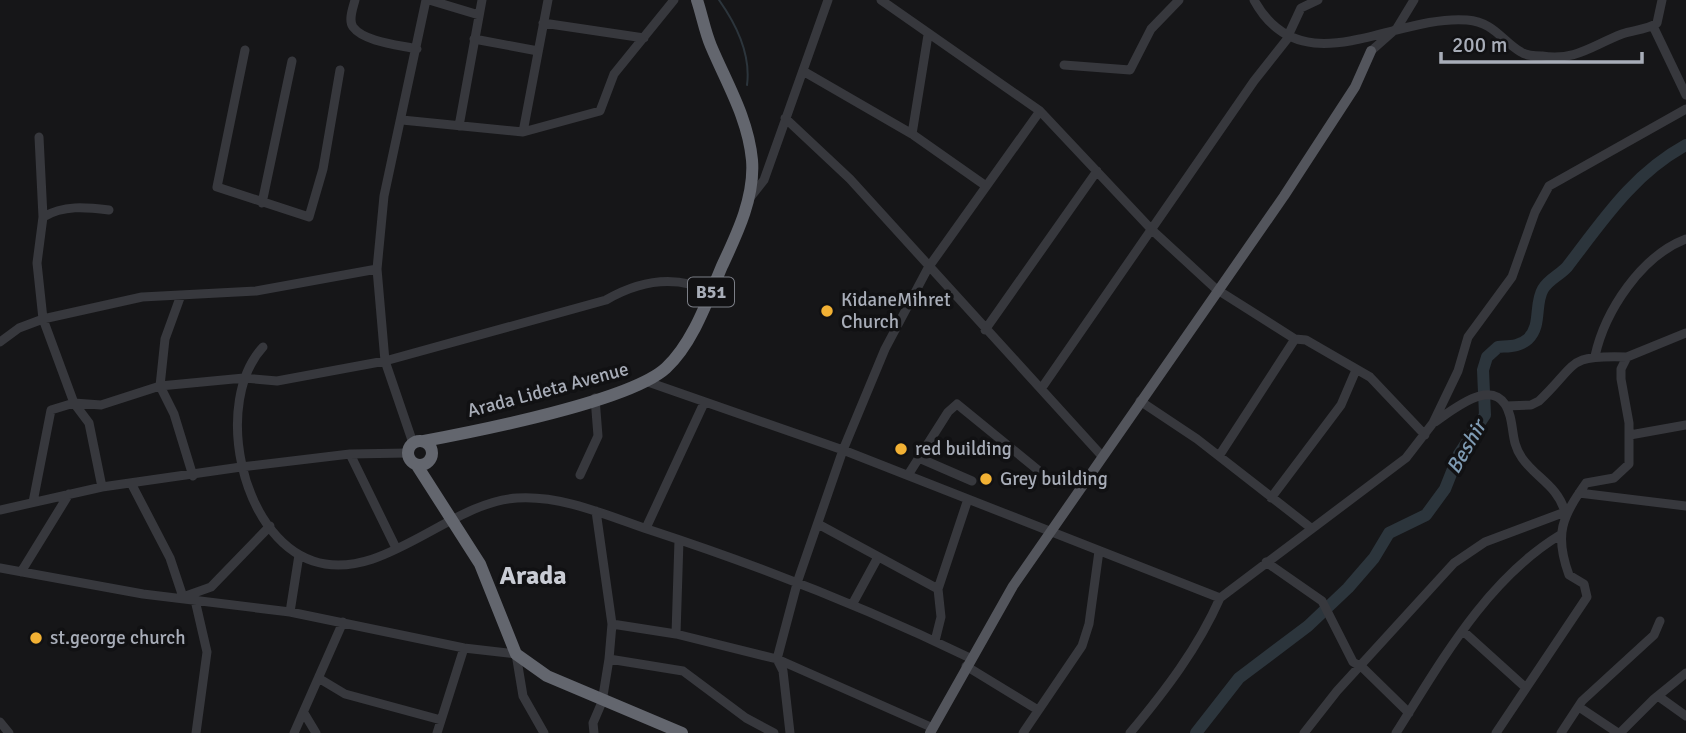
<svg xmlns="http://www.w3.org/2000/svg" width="1686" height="733" font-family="Signika,sans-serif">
  <rect width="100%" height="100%" fill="#161618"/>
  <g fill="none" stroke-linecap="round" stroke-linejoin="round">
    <!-- stream -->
    <path stroke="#2c353c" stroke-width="2" d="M719,0C736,24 751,55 747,85"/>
    <!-- river -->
    <path stroke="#2c353c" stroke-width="12" d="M1196,733L1239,678L1308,626L1348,588L1374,558L1389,533L1426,515L1445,489L1459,454L1485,415L1483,370L1487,357L1498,347C1509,346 1519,347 1528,339C1542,326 1534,304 1543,289C1549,279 1560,275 1567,267C1603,220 1633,174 1686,145"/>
    <!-- minor -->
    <path stroke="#37383d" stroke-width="9" d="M355,0C353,8 348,20 353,27C364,42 400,45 417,49
      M429,0L479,15
      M881,0L1040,111L1152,230L1216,289L1295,339L1306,340L1370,377L1425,435
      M1254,0C1302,88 1394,14 1467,20C1494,22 1502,41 1521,52C1527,56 1535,56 1542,56C1576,61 1591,46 1622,34C1633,30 1647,30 1657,23L1662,0
      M543,23L644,38
      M1653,26L1686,95
      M1287,38L1301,8L1318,0
      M474,39L538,51
      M245,50L217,187L309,217L323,169L340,70
      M1371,51L1397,28L1414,0
      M1064,65L1130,70L1151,29L1179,0
      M803,71L912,134L986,186
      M785,118L850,179L1102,456
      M402,120L523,132L600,111L614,74L674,0
      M459,126L482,0
      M523,132L548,0
      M912,134L928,35
      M39,137L43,217
      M749,199L764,180L828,0
      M262,203L292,61
      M181,295L165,339L160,386L174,414L193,476
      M985,330L1097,171
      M0,342L19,328L43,319L142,297L256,291L377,269
      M263,347C213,401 240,536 313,561C382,584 449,502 517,498C563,495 608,516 650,530C763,567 863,606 970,658
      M1595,356C1605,311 1641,256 1686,239
      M648,382L843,450L1220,598
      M1041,389L1254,81L1288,38
      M1140,401L1197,439L1311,528
      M1506,406L1531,405L1539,401C1579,363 1565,355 1627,357
      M1435,422C1455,408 1498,372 1510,416C1514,431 1512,444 1522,458C1536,478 1558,486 1565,512
      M1630,435L1686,425
      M413,443L385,361L377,269L384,196L426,0
      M350,454L396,548
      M1219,456L1295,339
      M919,458L972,481
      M580,475L598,436L595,398
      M908,475L948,412L957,404L1055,484
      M131,483L170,558L183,597L211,587L270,526
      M102,487L89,423L74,403L43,319L37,263L43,217C64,205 85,207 109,210
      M1579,493L1686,506
      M1271,498L1341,405L1356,370
      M33,502L51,410L74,403L101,405L160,386L244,378L277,381L385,361L606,300C639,281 675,274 711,292
      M0,510L102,487L241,467L350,454L408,453
      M818,524L938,589
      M646,528L704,403
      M1266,562L1322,601L1353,662L1363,668L1409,713
      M0,568L143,594L290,612L464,648L516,654L523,696L544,733
      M21,572L69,494
      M195,600L207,652L196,733
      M853,603L877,559
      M290,612L299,555
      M612,624L676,634L777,659L933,728
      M1463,631L1526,688
      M676,634L679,540
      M935,641L941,617L938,589L968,499
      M609,659L683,671L746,718L774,733
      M966,666L1038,710
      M320,679L345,694L441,720
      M1658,696L1686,716
      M1579,707L1618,733
      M304,713L316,733
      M0,722L9,733
      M294,733L343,622
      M437,733L464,648
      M594,733L593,723L602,702L609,659L612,624L596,511
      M790,733L783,671L777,659L798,580L843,450L885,349L928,268L1040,111
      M1023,733L1082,646L1089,624L1099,551
      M1130,733C1165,691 1198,648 1220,598L1406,458L1433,423L1458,371L1468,337L1512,277L1535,212L1549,186L1686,109
      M1304,733L1337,691L1454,563L1485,542L1565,512
      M1396,733C1441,662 1486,580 1560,535
      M1496,733L1587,597L1584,584L1569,575C1554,534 1562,517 1586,483L1614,478L1629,464V423L1621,379V369L1627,357L1686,333
      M1561,733L1582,701L1654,635L1660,621
      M1620,733L1654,699L1686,673"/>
    <!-- major -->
    <path stroke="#53555c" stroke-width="10" d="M930,733L1013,586L1284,196L1355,87L1371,51"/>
    <!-- highway -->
    <path stroke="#63666e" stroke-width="12" d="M424,441C477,431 630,401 666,368C693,343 708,299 722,266C737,234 755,197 752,160C748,118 727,84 711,46C705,32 702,15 697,0
      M408 453a12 12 0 1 1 24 0a12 12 0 1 1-24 0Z
      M416,464L480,564L516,654L547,676L682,733"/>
  </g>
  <!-- markers -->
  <g fill="#f2b134" stroke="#111113" stroke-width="2.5">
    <circle cx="827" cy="311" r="7"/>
    <circle cx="901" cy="449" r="7"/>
    <circle cx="986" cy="479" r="7"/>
    <circle cx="36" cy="638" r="7"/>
  </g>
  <g text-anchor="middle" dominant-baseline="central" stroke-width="7" stroke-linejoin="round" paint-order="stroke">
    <!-- shield labels -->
    <rect fill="#111113" stroke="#7b7e86" stroke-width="2" x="688" y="277.5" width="46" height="29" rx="5"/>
    <g font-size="18" font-weight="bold" fill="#a8adb8">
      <text x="711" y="292">B51</text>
    </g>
    <!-- poi labels -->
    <g font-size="19" fill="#a8adb8" stroke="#111113" text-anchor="start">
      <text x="841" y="300">KidaneMihret<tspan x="841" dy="22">Church</tspan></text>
      <text x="915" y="449">red building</text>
      <text x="1000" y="479">Grey building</text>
      <text x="50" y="638">st.george church</text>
    </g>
    <!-- street labels -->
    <g font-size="19" fill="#a8adb8" stroke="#111113">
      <text transform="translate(548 390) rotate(-15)">Arada Lideta Avenue</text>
    </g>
    <!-- water labels -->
    <g font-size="21" font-style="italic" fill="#7f9bb3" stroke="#111113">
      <text transform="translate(1466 447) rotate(-60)">Beshir</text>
    </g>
    <!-- district labels -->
    <g font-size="26" font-weight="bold" fill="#c9ccd4" stroke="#111113">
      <text x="533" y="576">Arada</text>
    </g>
  </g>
  <!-- scale -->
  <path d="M1441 52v10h201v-10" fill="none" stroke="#a8adb8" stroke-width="3.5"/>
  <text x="1452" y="52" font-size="21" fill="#a8adb8" stroke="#111113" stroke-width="5" paint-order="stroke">200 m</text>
</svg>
